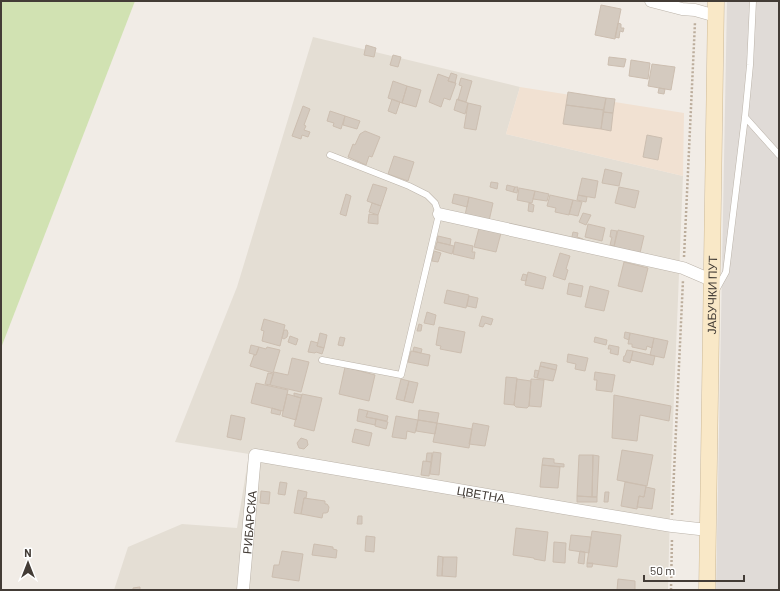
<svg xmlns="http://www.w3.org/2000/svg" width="780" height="591" font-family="Barlow,sans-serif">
  <rect width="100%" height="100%" fill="#f1ece6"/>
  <!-- residential -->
  <path fill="#e4ded4" d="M313,37L520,87L506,134L683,176L671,471L668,590H114L128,547L182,524L237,528L249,454L175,442L237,287Z"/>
  <!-- commercial -->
  <path fill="#f1e1d2" d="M520,87L684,113L683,176L506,134Z"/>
  <!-- industrial -->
  <path fill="#e0dbd7" d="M727,1H779V590H716Z"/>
  <!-- green -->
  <path fill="#d1e2b2" d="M1,1H135L1,348Z"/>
  <!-- building -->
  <path fill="#d4cabf" stroke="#ccbeb0" d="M601,5L621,9L615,39L595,35Z
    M618,23L621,24V28H624L623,32L620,31L619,38L615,37Z
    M366,45L376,48L374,57L364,55Z
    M393,55L401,57L398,67L390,65Z
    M609,57L626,59L624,67L608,65Z
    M631,60L650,63L648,79L629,76Z
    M652,64L675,67L671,90L648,86Z
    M451,73L457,75L455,83L448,81Z
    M438,74L449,78L448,81L456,83L450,100L444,98L441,107L429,102Z
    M461,78L472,81L466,102L458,100L462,86L459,85Z
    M393,81L407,86L402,103L388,98Z
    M407,86L421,90L416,107L402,103Z
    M659,88L665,89L664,94L658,93Z
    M568,92L606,98L604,110L566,105Z
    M606,98L615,99L613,113L603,112Z
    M392,99L400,102L396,114L388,111Z
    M457,99L468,103L465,114L454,110Z
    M468,103L481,106L476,130L464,128Z
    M566,105L604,110L601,129L563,124Z
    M303,106L310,109L304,125L306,126L304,130L310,132L308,137L302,135L301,139L292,136Z
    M330,111L345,116L341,129L333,126L334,123L327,121Z
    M603,112L613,113L611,131L601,129Z
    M345,116L360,121L357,129L343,125Z
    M365,131L380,137L372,157L369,156L366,165L348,157L353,144L355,145L360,134Z
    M647,135L662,138L658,160L643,157Z
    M394,156L414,162L408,181L388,174Z
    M605,169L622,173L619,186L602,183Z
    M582,178L598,181L595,198L578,195Z
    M491,182L498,183L497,189L490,187Z
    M373,184L387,188L381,206L367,201Z
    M507,185L515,187L513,192L506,190Z
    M515,187H518L517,193L513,192Z
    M619,187L639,191L635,208L615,203Z
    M519,188L535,191L532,203L517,200Z
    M535,191L549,194L547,201L533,199Z
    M346,194L351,196L346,216L340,214Z
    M454,194L469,197L467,207L452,203Z
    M550,195L573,200L569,215L555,212L556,208L547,206Z
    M578,195L587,197L586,202L577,200Z
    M469,197L493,203L489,221L465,215Z
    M573,200L582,202L578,216L569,214Z
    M372,203L381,206L378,215L369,212Z
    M529,203L534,205L533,212L528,211Z
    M583,213L591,215L586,225L579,222Z
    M369,214L378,215V224L368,223Z
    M588,224L605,228L602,241L585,237Z
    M479,228L501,233L496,252L474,247Z
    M611,230L617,231L614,246L610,245L612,237H610Z
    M618,230L644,236L640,253L613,251Z
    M573,232L578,233L577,237L583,239L582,244L571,241Z
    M438,236L451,239L450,245L437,242Z
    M437,242L454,246L452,254L435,249Z
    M455,242L473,246L472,252H475L474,259L453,254Z
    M434,251L441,253L438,262L432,261Z
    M560,253L570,256L566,269L568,270L565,280L553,276Z
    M624,262L648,268L642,292L618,286Z
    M528,272L546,277L543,289L525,285Z
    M523,274L527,275L526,281L521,280Z
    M569,283L583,286L581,297L567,294Z
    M590,286L609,291L604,311L585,307Z
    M447,290L469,295L466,308L444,303Z
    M469,296L478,298L476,308L467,306Z
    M427,312L436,315L434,325L424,323Z
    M482,316L493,319L491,325L485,323L483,327L479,326Z
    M264,319L285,325L280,346L262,341L264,331L261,330Z
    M419,324L422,325L421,331H417Z
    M439,327L465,332L461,353L440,349L441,346L436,345Z
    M284,330H287L288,333L287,337L284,339L282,338Z
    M625,332L630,333L629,340L624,338Z
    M320,333L327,335L324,348L317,346Z
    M630,333L654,338L652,348L647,346L646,350L632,347V344H628Z
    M290,336L298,339L296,345L288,342Z
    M340,337L345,338L343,346L338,345Z
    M595,337L607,340L606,345L594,342Z
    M654,338L668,341L664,358L650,355Z
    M311,341L318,343L317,346L324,348L322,354L316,352L315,353L308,352Z
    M251,345L259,347L256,355L249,353Z
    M609,345L619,347L618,355L610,353L611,349H608Z
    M259,347L266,349L267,347L280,350L273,373L250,366L254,355H256Z
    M414,347L422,349L421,353L413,351Z
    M627,350L633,351L630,363L623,361L624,356H625Z
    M411,351L430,355L428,366L408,362Z
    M633,351L655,356L653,365L631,360Z
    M568,354L588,358L585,371L575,369L576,364L567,362Z
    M292,358L309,362L301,392L270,385L274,372L288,375Z
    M541,362L557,365L556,370L540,366Z
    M540,366L556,370L553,381L537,378Z
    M345,367L375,375L369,401L339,394Z
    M535,370L539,371L537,378L534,377Z
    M595,372L615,375L612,392L596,390L597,380H594Z
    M268,373L273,374L270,385L265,384Z
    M506,377L517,378L514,405L504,404Z
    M401,379L409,381L404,401L396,399Z
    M517,379L531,381L529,406L527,408L516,407L514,405Z
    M531,379L544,380L541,407L529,406Z
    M409,381L418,383L413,403L404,401Z
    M256,383L288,390L283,411L251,403Z
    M294,393L302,395L301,398L294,396Z
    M287,394L301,398L296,420L282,416Z
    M302,394L322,398L314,431L294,426Z
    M614,395L671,406L669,421L640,415L637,441L612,438Z
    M272,408L281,411L280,415L271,413Z
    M359,409L368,411L366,417L376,419L375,425L357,421Z
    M419,410L439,413L437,423L418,420Z
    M368,411L388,416L387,421L366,417Z
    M231,415L245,418L241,440L227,437Z
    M396,416L418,420L415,433L407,431L406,439L392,437Z
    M376,419L388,422L386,429L375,426Z
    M418,420L437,423L435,434L416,431Z
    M437,423L472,429L469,448L433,442Z
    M473,423L489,426L485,446L469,444Z
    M355,429L372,433L369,446L352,442Z
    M301,438L307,440L308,445L304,449L299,448L297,443Z
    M622,450L653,455L647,486L617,480Z
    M433,452L441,453L439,475L430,474Z
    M427,453H432L431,462L426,461Z
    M579,455H593L592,497L577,496Z
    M593,455L599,456L597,497H592Z
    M543,458L554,459V463L564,464V467L542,465Z
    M423,461L431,462L429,476L421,475Z
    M542,465L560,467L558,488L540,487Z
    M280,482L287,483L285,495L278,494Z
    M625,482L646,486L644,497L639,496L637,509L621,506Z
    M646,487L655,489L652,509L637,507L639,496L644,497Z
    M298,490L307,492L306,498H304L301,514L294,513Z
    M261,491L270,492L269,504L260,503Z
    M605,492H609L608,502H604Z
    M577,496L597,497V502H577Z
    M304,498L325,501V504H327L329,507L328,512L326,513H323L322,518L301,514Z
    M358,516H362V524H357Z
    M516,528L548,532L545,561L534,559V558L513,555Z
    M592,531L621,535L617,567L587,563Z
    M571,535L591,537L589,553L569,550Z
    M366,536L375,537L374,552L365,551Z
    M554,542L566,543L565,563L553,562Z
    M314,544L333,547V549L337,550L336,558L312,555Z
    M282,551L303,554L299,581L272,577L274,565H279Z
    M580,551L585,552L584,564L578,563Z
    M438,556L443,557L442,576H437Z
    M443,557H457L456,577L442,576Z
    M587,563H593L592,567H587Z
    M618,579L635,581V590H617Z
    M140,587V590H133V588Z"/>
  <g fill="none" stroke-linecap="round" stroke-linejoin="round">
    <!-- lane casing -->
    <g stroke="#bbb3a9" stroke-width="7">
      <path id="lane" d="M745,117L779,155
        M716,290L726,272L745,117L750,65L753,1
        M322,360L401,375L439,214L435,203L427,195L409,186L330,155"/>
    </g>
    <!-- street casing -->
    <g stroke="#bbb3a9" stroke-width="13">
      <g id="street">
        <path d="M651,1L682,9L695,10L716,16"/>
        <path d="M439,214L683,268L711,280"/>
        <path id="s1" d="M243,590L255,455L564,508L672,526L708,530"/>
      </g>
    </g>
    <!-- secondary casing -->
    <g stroke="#cdba99" stroke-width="17">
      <g id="secondary">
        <path id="s2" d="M707,590L716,1"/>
      </g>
    </g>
    <!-- path -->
    <path stroke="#bcad9c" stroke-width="2.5" stroke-dasharray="2 2" stroke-linecap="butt" d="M684,257L695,22
      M672,515L683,280
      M671,590L672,538"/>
    <!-- lane -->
    <use href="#lane" stroke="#fff" stroke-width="6"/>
    <!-- street -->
    <use href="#street" stroke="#fff" stroke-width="12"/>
    <!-- secondary -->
    <use href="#secondary" stroke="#f9e8c7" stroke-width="16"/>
  </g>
  <g text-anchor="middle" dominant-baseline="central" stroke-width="3.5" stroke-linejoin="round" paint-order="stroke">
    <!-- street labels -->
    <g font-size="12" fill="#433c36" stroke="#fff">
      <text stroke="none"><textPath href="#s2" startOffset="295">ЈАБУЧКИ ПУТ</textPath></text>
      <text stroke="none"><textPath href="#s1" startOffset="365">ЦВЕТНА</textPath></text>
      <text stroke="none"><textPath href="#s1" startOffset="68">РИБАРСКА</textPath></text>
    </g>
  </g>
  <!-- border -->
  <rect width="780" height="591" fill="none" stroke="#433c36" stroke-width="4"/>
  <!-- north arrow -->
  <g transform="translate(28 563)" stroke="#ffffff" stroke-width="3" paint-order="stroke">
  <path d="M0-3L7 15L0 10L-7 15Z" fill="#433c36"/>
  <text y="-6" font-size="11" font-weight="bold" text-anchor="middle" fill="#433c36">N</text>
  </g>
  <!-- scale -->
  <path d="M644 575v6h100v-6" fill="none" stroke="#433c36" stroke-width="2"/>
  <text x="650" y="575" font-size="12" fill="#433c36" stroke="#ffffff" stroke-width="3" paint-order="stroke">50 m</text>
</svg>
